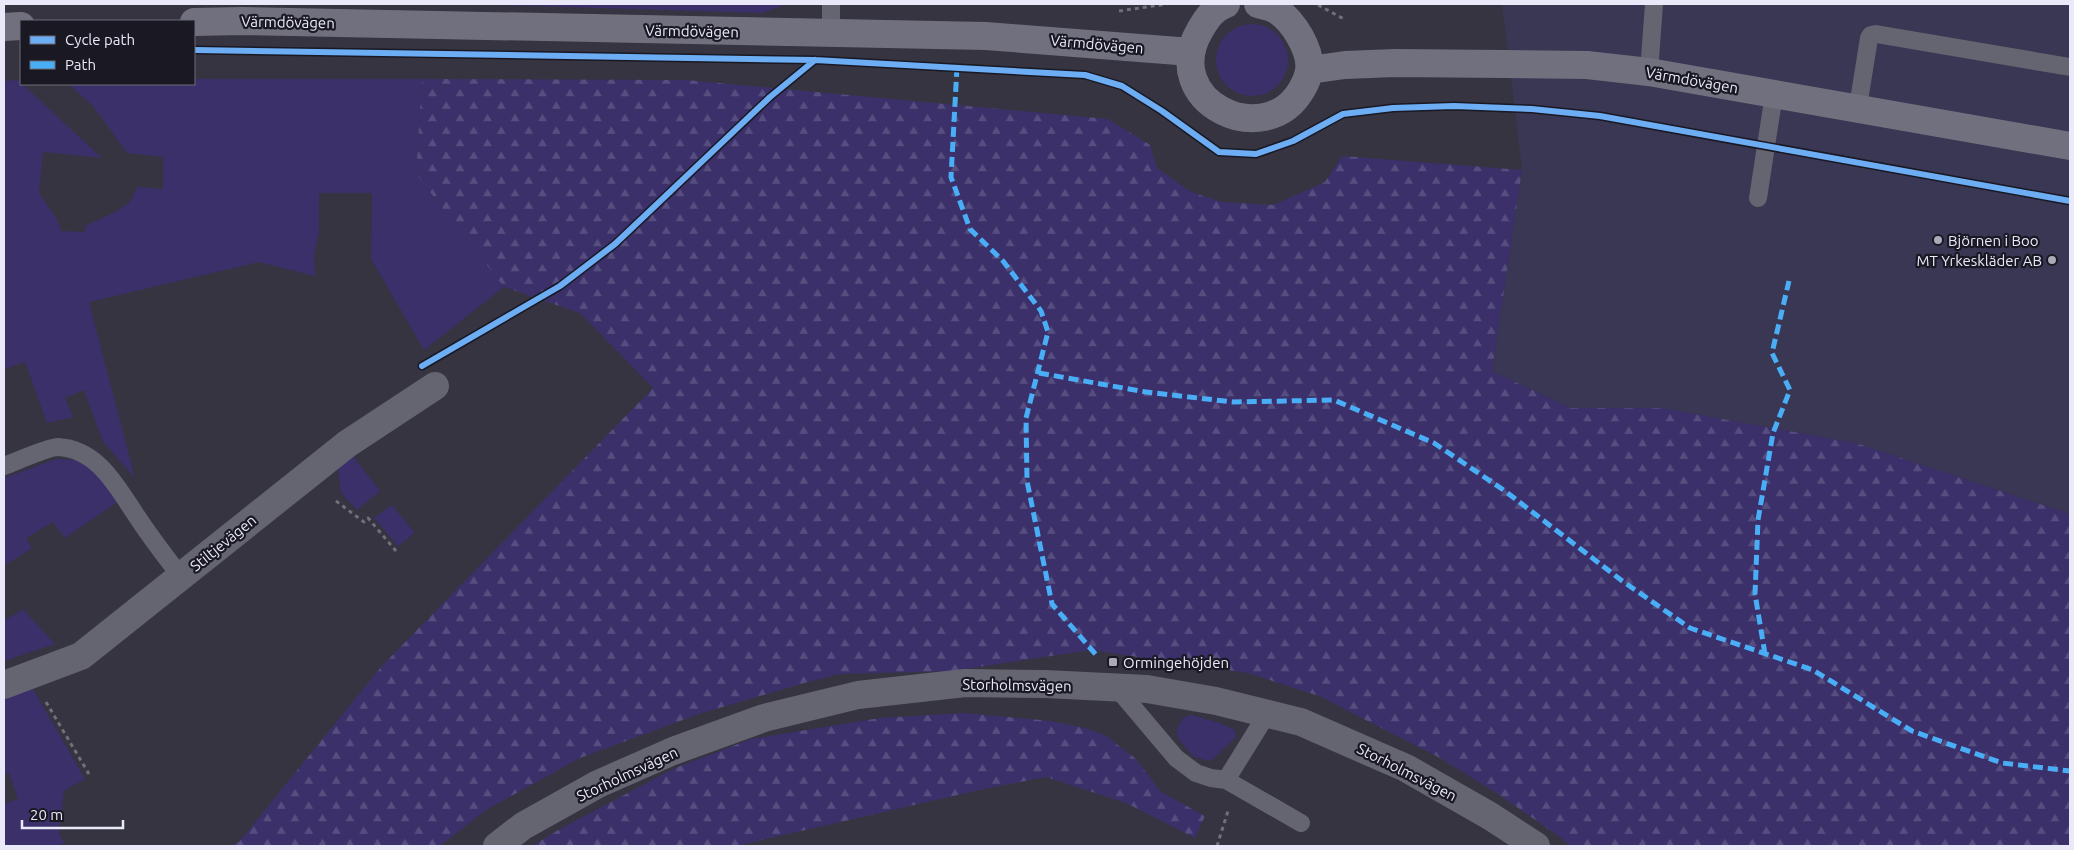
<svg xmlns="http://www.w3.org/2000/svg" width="2074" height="850" font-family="Ubuntu,sans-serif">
  <defs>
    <pattern id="forest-firs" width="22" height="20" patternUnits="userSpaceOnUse" patternTransform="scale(1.25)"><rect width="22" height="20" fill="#3b306a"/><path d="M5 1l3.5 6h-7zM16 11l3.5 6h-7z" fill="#574e80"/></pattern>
    <pattern id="park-crowns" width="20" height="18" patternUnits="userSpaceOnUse" patternTransform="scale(1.25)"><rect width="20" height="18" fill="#3b306a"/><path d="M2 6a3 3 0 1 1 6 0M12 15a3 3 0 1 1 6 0" fill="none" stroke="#574e80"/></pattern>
  </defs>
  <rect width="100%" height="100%" fill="#353440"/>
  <!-- built -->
  <path fill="#393753" d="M1502,4H2070V514L1856,443L1661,408H1571L1492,371L1522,170Z"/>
  <!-- grass -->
  <path fill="#3b306a" d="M465,4H786L762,13Z
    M1216 60a36 36 0 1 1 72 0a36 36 0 1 1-72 0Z
    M194,79H422L416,174L504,287L424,350L371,259L372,193H319V233L314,254L315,276L259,262L89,302L135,478L103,442L84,390L65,398L73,417L47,423L25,362L4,369V81L18,80L102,158L43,152L39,193L57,219L61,231L85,232V226L115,212L130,202L137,187L163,189V157L127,153L93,106L68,84H194Z
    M353,456L380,491L357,510L341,493L338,469Z
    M56,459L76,460L89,464L119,501L65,538L53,522L26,538L32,548L4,566V478Z
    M392,505L415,533L398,546L374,518Z
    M23,609L55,644L4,661V621Z
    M33,689L85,779L64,791L59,833L64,843L56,846H4V804L18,799L9,773L4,775V698Z
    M1192,715L1220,723L1235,730L1236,737L1211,761L1194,757L1179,740L1176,730L1183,718Z"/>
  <!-- forest -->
  <path fill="url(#forest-firs)" d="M422,79L686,80L1108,119L1150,145L1157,168L1191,192L1222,202L1273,205L1325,182L1342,156L1522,170L1492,371L1571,408H1661L1856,443L2070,514V846H1570L1560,837L1498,794L1440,758L1319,696L1248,673L1091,650L952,671L840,674L804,683L699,714L580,758L486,810L440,846H230L239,842L381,667L653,388L580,313L504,287L416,174Z
    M965,713L1051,721L1085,728L1105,735L1136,759L1161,792L1205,816L1195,838L1126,803L1046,777L984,789L736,846H532L560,829L673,769L751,739L880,718Z"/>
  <!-- park -->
  <path fill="url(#park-crowns)" d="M4,4H253L4,5Z"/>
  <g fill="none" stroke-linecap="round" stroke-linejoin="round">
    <!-- path -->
    <path stroke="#706f7a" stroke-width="3" stroke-dasharray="4 4" stroke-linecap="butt" d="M1318,5L1344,19
      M1119,11L1167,4
      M336,501L364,522L368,518L396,551
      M46,702L89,774
      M1217,846L1228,811"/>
    <!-- service -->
    <path stroke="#656471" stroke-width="18" d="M831,4V33
      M1649,72L1654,4
      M1858,107L1869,38L1871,35L1876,34L2070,67
      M1758,198L1774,94
      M4,466C15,462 48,447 58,447C99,449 118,489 138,518C151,538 166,557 181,577
      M1116,687L1176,758L1196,773L1211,778L1226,780L1301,823
      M1226,780L1267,714"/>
    <!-- minor -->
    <path stroke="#656471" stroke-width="28" d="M4,685L81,656L347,444L435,386
      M497,846L523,826L598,784L673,751L764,718L858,695L965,683L1045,684L1147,689L1216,701L1301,722L1406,768L1490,816L1536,846"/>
    <!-- secondary -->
    <path stroke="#71707f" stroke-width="28" d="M1226,4C1213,9 1207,18 1200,30C1158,102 1266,153 1302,89C1305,84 1308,77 1309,71C1312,51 1293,20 1276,10C1271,7 1264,6 1258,4
      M194,22L242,21L986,36L1191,52
      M4,27L21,26
      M1309,70L1345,65L1395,63L1505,64L1587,65L1649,72L2070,146"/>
    <!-- quiet -->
    <path stroke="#49aef6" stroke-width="5" stroke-dasharray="10 5" stroke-linecap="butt" d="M957,67L951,177L970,229L1003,261L1041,311L1048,332L1026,418L1027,481L1052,604L1098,657
      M1039,373L1146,392L1233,402L1334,400L1434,443L1505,491L1621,580L1690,628L1813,670L1912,731L2002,763L2070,771
      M1765,654L1755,594L1758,520L1773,433L1790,390L1772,353L1789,281"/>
    <!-- cycleway casing -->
    <g stroke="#191823" stroke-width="9">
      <path id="cycleway" d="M194,50L815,60L1085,75L1122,86L1162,111L1219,152L1256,154L1293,141L1343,114L1393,108L1454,106L1532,109L1600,116L2070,201
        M422,366L560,286L615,244L770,97L815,60"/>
    </g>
    <!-- cycleway -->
    <use href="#cycleway" stroke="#6dadf4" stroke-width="6"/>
  </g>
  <!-- markers -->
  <g fill="#aaaab8" stroke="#191823" stroke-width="2">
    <circle cx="1938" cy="240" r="5"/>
    <circle cx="2052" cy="260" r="5"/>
    <rect x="1108" y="657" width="10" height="10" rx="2.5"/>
  </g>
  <g text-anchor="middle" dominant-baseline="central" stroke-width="4.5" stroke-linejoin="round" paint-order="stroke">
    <!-- street labels -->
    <g font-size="15" fill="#e9e9f9" stroke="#191823">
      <text transform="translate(288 22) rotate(1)">Värmdövägen</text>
      <text transform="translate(692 31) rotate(1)">Värmdövägen</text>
      <text transform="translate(1097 44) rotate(5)">Värmdövägen</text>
      <text transform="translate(1692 80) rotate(10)">Värmdövägen</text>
      <text transform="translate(223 543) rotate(-39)">Stiltjevägen</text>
      <text transform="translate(1017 685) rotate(1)">Storholmsvägen</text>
      <text transform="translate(1407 772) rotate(27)">Storholmsvägen</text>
      <text transform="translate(627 774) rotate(-25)">Storholmsvägen</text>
    </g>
    <!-- poi labels -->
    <g font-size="15" fill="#e9e9f9" stroke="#191823" text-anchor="start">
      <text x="1948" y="240">Björnen i Boo</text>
      <text x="2042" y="260" text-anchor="end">MT Yrkeskläder AB</text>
      <text x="1123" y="662">Ormingehöjden</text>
    </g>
  </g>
  <!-- border -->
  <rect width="2074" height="850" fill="none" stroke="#e9e9f9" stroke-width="10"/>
  <!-- legend -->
  <rect x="20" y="20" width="175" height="65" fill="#191823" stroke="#6c6c79"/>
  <rect x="30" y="36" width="25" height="8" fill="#6dadf4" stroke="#6c6c79"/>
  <text x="65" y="45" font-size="15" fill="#e9e9f9">Cycle path</text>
  <rect x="30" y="61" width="25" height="8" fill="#49aef6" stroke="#6c6c79"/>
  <text x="65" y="70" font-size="15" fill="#e9e9f9">Path</text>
  <!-- scale -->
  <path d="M22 820v8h101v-8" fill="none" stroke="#e9e9f9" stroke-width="2.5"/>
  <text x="30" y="820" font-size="15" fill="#e9e9f9" stroke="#191823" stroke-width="4" paint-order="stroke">20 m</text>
</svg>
